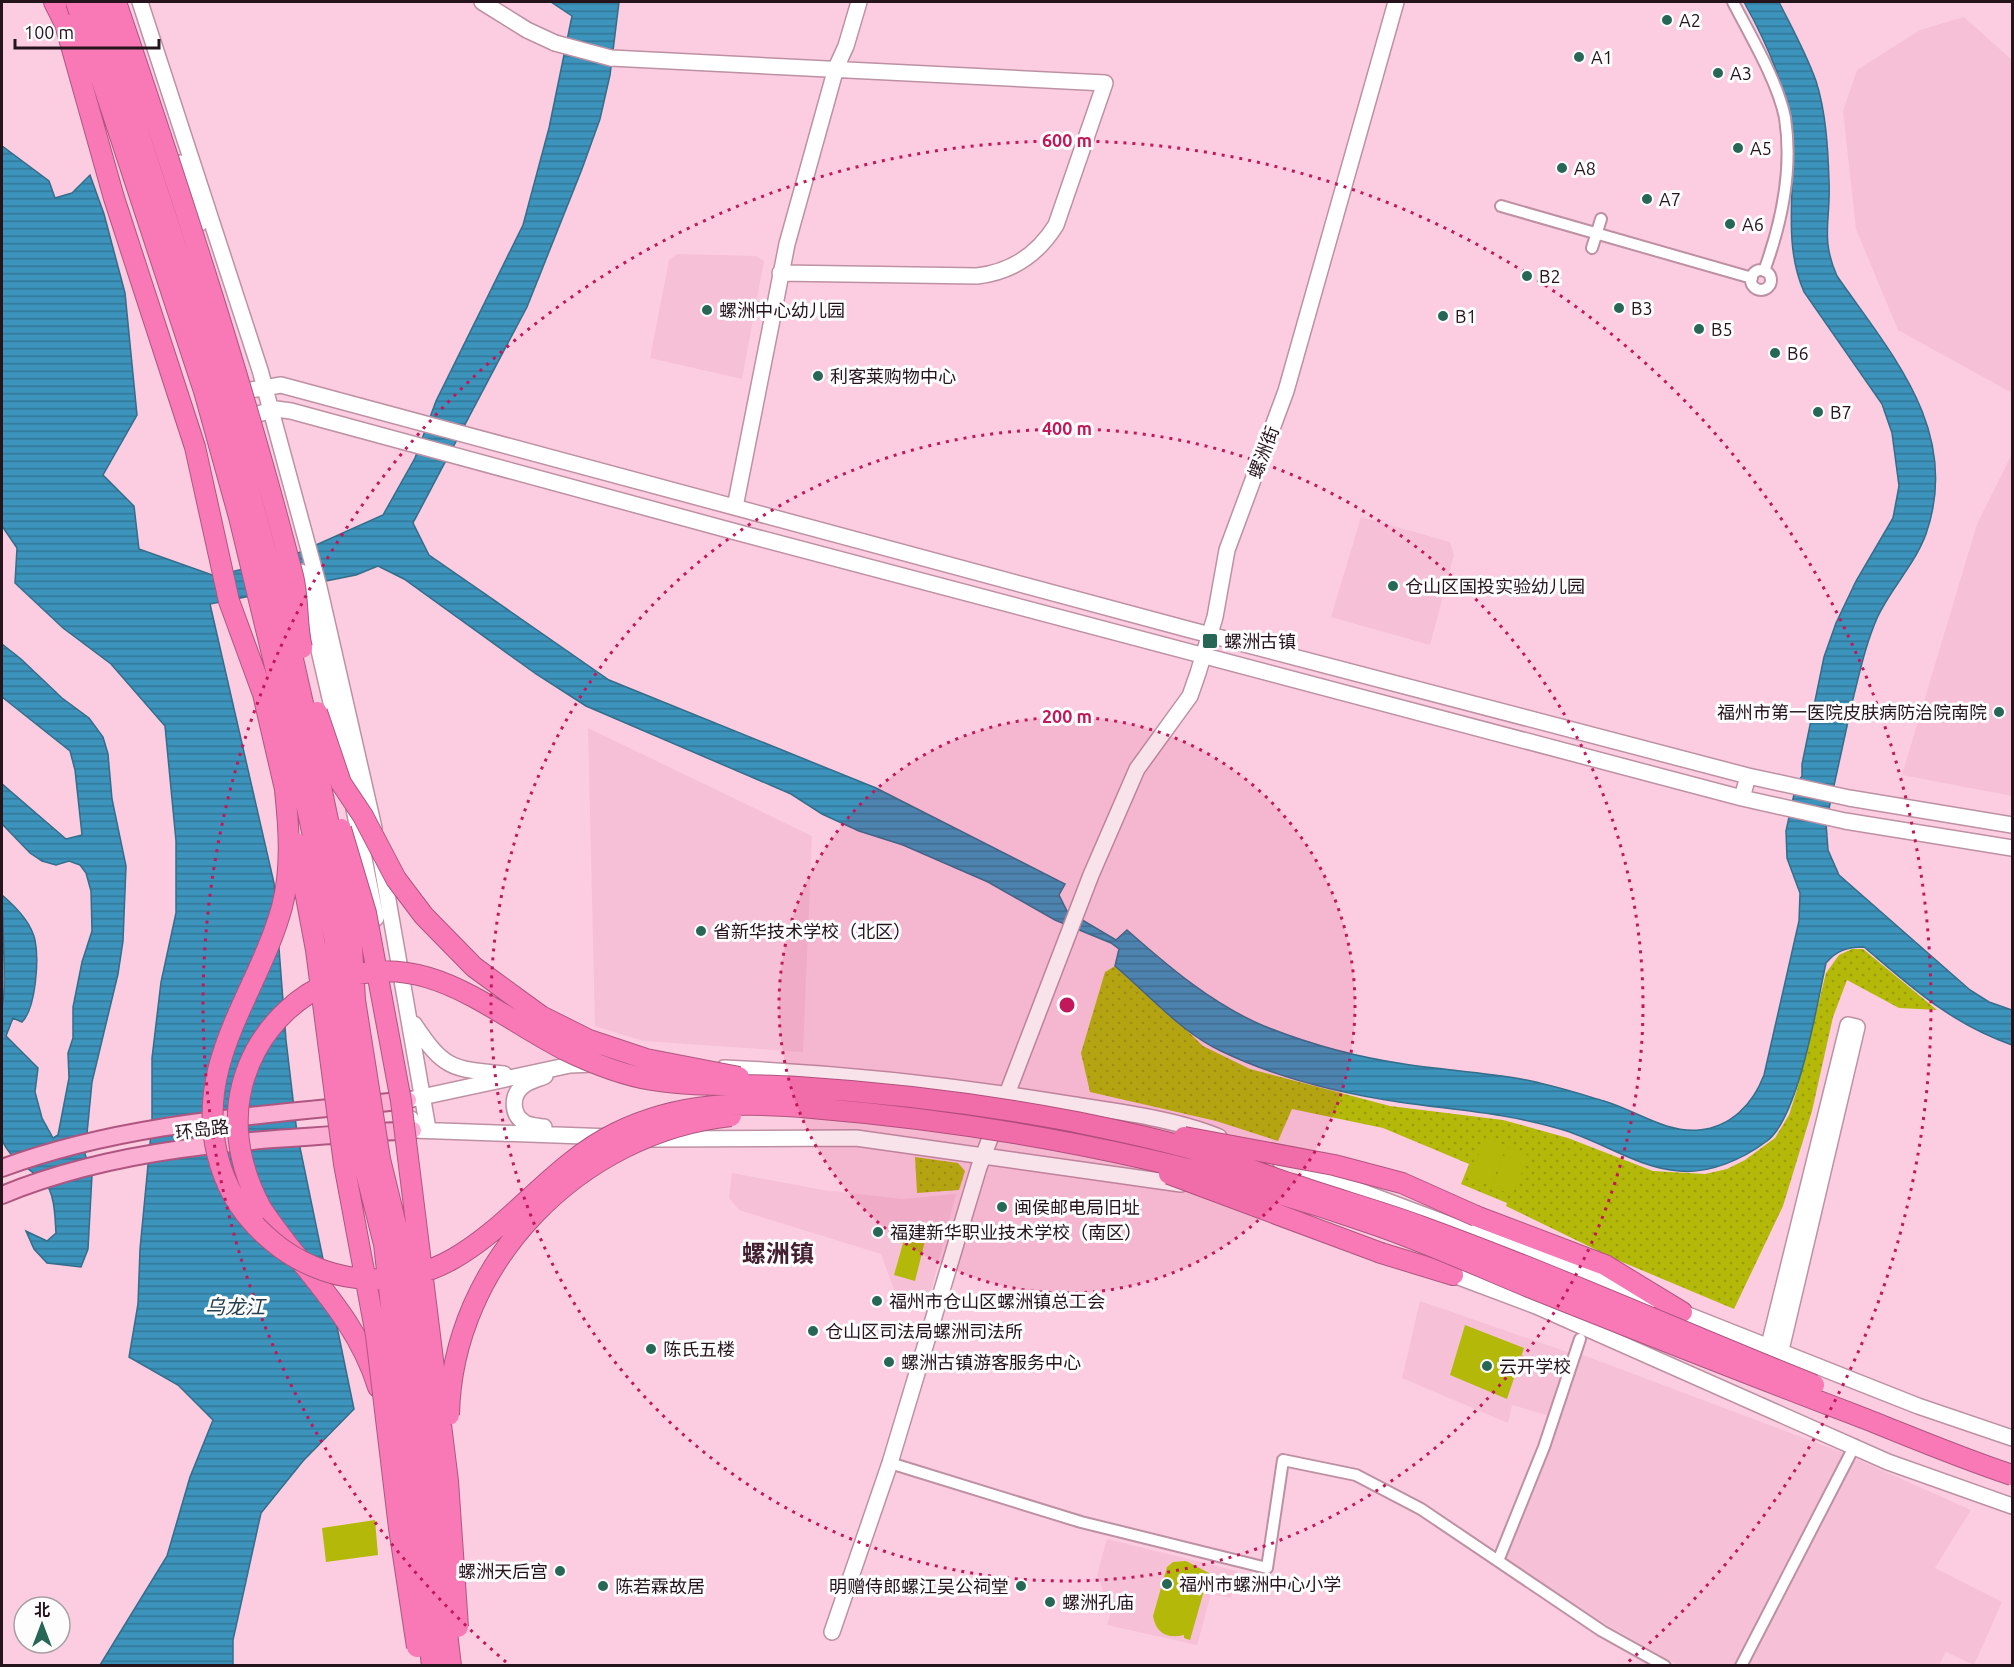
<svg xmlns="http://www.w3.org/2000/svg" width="2014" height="1667" font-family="Ubuntu,'Noto Sans SC',sans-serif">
  <defs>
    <pattern id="grass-dots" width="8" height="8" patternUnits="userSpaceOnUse" patternTransform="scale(1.5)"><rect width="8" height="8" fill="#b3b809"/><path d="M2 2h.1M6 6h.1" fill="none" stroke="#9a9d09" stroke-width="1.8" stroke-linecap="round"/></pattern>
    <pattern id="water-rules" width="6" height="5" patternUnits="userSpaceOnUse" patternTransform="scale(1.5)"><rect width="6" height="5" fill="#3c93bb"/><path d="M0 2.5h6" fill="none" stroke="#327797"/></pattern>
  </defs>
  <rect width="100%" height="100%" fill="#fccde0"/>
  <!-- built -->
  <path fill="#f6c0d6" d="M1964,17L2012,60V393L1898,330L1856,229L1843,111L1857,70L1920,30Z
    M677,254L756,256L764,261L742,379L650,358L669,260Z
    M2012,454V796L1902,775L1977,524Z
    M1361,517L1450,542L1454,555L1430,645L1331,617Z
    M588,728L812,836L803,1052L643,1041L595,1026Z
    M732,1173L823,1190L902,1199L956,1194L926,1310L898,1300L881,1254L739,1210L729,1198Z
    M1420,1301L1573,1354L1550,1416L1512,1405L1508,1423L1402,1378Z
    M1578,1353L1841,1452L1971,1510L1935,1568L2002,1602L1974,1665L1946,1652L1939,1665H1678L1600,1621L1504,1558Z
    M1107,1539L1237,1571L1231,1598L1211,1594L1197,1645L1107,1625L1111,1612L1097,1575Z"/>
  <!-- grass -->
  <path fill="url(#grass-dots)" d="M1852,949H1863L1937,1010L1899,1008L1847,980L1833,1017L1812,1111L1783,1206L1734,1309L1615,1259L1506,1206L1507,1203L1461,1184L1469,1164L1383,1128L1292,1109L1278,1141L1216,1121L1090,1092L1081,1053L1105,972L1115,966L1155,999L1203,1046L1250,1069L1390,1106L1503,1120L1568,1138L1653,1171L1705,1174L1727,1169L1745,1160L1775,1138L1789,1115L1797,1090L1826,973L1839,955Z
    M915,1157L958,1163L965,1171L959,1190L917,1193Z"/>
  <!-- pitch -->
  <path fill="#b3b809" d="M1486,1137L1507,1146L1490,1186L1469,1177Z
    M1509,1147L1529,1156L1512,1195L1492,1186Z
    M905,1236L925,1241L915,1281L894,1275Z
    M1465,1325L1524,1348L1507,1399L1450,1375Z
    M375,1520L378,1555L326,1562L322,1528Z
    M1186,1561L1209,1573L1190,1640L1184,1638V1635C1167,1639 1156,1633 1153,1616L1167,1567L1173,1562Z"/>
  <!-- water -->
  <path fill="url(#water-rules)" stroke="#356d8b" stroke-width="1.5" d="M551,2H619L610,75L600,119L582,169L527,307L413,523L429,555L609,680L876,788L1065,884L1059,895L1067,911L1116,940L1127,930C1169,967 1212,1004 1264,1026C1309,1044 1356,1057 1404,1064C1443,1070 1482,1072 1521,1079C1549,1084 1577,1093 1604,1101C1635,1110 1665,1133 1699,1130C1731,1127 1753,1104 1764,1075L1799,921L1800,893L1787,858L1786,831L1796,785L1802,776V764L1824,657L1836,623L1856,581L1893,518L1899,486L1892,433L1882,404L1804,292C1783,244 1795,194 1792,143C1788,91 1769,47 1744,2H1779C1792,28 1806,53 1816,81C1826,112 1828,149 1829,181C1831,220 1820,238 1837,276C1891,354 1962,431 1926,534C1915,564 1892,587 1878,616C1865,645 1859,676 1851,707C1843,746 1834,784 1826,823L1828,850L1839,875L1970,990L1989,1002L2012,1010V1045C1950,1023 1914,989 1864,947C1848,947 1837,950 1826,963C1817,1004 1799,1117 1767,1141C1743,1159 1710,1174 1679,1171C1637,1168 1600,1140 1560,1129C1507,1113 1453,1110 1399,1102C1339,1093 1275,1077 1221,1051C1182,1033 1148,994 1115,966L1119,949L1111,943L1055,920L988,882L903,845L859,831L822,814L791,794L586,706L536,674L404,579L378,566L356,575L210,604L274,883L286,1040L297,1133L354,1409L303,1461L261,1513L233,1640V1665H100L167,1556L190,1477L213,1420L178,1385L129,1357L138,1304L140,1249L152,1123V1058L161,982L176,913V841L165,726L111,664L63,628L15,583L17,548L2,526V146L49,181L55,198L72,193L90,175L104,214L125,293L137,415L103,475L134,506L139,549L215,576L287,558L383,515L415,458L436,401L523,225L549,128L572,16Z
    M2,644L21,659L62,698L89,718L103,737L108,754L112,799L126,866L123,941L118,974L92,1082L85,1154L92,1175L88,1249L81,1267L47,1263L34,1249L26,1231L47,1241L56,1233C55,1219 55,1193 45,1183C29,1167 11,1161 2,1140V1006C7,998 2,912 2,895C15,906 31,922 35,940C39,960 36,1008 22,1022L13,1018L6,1036L38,1068L35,1092L42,1118L53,1138L58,1135L69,1078L68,1053L73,1038V1007L82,962L92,931L91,891L86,873L80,865L69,861L56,865L42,861L30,853L2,824V784L66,839L82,835L75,770L70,751L2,697Z"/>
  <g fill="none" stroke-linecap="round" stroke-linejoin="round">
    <!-- street casing -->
    <g stroke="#bd91a3" stroke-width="14">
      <path id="street" d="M1733,2C1750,35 1778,82 1785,118C1793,170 1782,222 1764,271
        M1501,206L1752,278
        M1592,248L1601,219
        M1751 280a10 10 0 1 1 20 0a10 10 0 1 1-20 0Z
        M890,1463L1081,1522L1267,1568L1283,1460L1356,1475L1421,1509L1602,1631L1665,1666
        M1498,1561L1544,1447L1580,1339
        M1741,1666L1855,1445"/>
    </g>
    <!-- secondary casing -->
    <g stroke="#bd91a3" stroke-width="18">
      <path id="secondary" d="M140,2L260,370L319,587L374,828
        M482,2L527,30L555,43
        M611,58L1105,83L1056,225C1038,254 1011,272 977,276L780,273
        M180,163L200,223
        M251,390L281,385L1187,629L1748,776L1849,798L2012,825
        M258,414L276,409L291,411L736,532L1742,798L1748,776
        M735,507L787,244L836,68L846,46L859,2
        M301,572L350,785
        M1742,798L1845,821L2012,848
        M354,809L376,918
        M381,860L428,1129
        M414,1024C444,1069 451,1069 504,1074
        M724,1068C840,1073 954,1085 1068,1104C1115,1111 1176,1119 1219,1137
        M408,1100L570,1065L643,1062
        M411,1119L413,1130L612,1137
        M544,1127C538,1126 530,1126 525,1123C511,1115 511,1095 523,1086C529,1081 538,1079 545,1076
        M651,1139L856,1138L1181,1184
        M1280,1161L1651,1300
        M1443,1271L1536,1306L1888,1462L2012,1506
        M1673,1309L1918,1406L2012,1438
        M1769,1345L1848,1025L1857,1027L1781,1350
        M832,1632L890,1463L979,1167L1091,875L1137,769L1190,696L1198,673L1215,617L1227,550L1286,391L1396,2"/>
    </g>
    <!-- primary casing -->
    <g stroke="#ae5680" stroke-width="20">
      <path id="primary" d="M2,1168C131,1120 272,1115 408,1100
        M2,1195C130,1142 276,1139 413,1130"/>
    </g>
    <!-- highway casing -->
    <g stroke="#ae5680" stroke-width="22">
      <path id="highway" d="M54,2L65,24
        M261,1208C301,1269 356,1315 378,1387
        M1476,1216L1605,1265L1682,1312
        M1381,1253L1453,1275"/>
    </g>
    <!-- street -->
    <use href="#street" stroke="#fff" stroke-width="10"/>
    <!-- secondary -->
    <use href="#secondary" stroke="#fff" stroke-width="15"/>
    <!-- primary -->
    <use href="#primary" stroke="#fbafd3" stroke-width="16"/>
    <!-- highway -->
    <use href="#highway" stroke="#f879b6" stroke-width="20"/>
    <!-- secondary-bridge casing -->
    <g stroke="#bd91a3" stroke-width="18" stroke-linecap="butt">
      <path id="secondary-bridge" d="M555,43L611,58"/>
    </g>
    <!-- highway-bridge casing -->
    <g stroke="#ae5680" stroke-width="22" stroke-linecap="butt">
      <path id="highway-bridge" d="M76,2L204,391L239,517L293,741L335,941L338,1003L363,1161L384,1244L432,1666
        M96,2L220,382L283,615L311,739L351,930L355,1000L380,1159L401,1245L451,1666
        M116,2C180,191 243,382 293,576C299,599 296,625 302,648
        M65,24L114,198L195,447L229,601L263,694L288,802
        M317,712L341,783L363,816L396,879L424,916L474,967L541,1016L589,1040L646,1059L739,1077
        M285,790C289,828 292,869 282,907C259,991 195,1061 217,1153C225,1188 244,1218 272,1241C295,1261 327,1275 357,1278C475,1293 524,1178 616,1133C681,1101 742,1102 812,1108C1004,1124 1194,1161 1376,1225C1428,1243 1478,1266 1529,1287C1639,1331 1748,1374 1858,1416C1909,1436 1960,1458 2012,1475
        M341,829L366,913L401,1101L448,1481L458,1627
        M296,843L316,950L344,1164L376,1335L399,1528L417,1647
        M1184,1137L1334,1165L1402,1183L1476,1216
        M1169,1174L1381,1253
        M261,1208C234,1157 228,1102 256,1050C272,1021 298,996 329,983C423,944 487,1010 565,1050C592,1063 622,1075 652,1080C701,1088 749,1083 798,1087C891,1093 981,1104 1071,1121C1110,1129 1150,1137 1188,1148C1223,1158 1257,1173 1292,1184C1335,1199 1380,1211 1423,1227C1555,1275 1684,1333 1814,1385
        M449,1415C452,1262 580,1132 731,1116"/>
    </g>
    <!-- secondary-bridge -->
    <use href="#secondary-bridge" stroke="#fff" stroke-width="15"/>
    <!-- highway-bridge -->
    <use href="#highway-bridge" stroke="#f879b6" stroke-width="20"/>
  </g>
  <!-- distance rings -->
  <circle cx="1067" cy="1005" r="288" fill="#c2185b" fill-opacity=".12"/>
  <g fill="none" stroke="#c2185b" stroke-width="3" stroke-dasharray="3 6">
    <circle cx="1067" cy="1005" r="288"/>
    <circle cx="1067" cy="1005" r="576"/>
    <path d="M506 1662A864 864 0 1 1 1628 1662"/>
  </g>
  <!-- markers -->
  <g fill="#266755" stroke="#fdfdfd" stroke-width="2">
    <circle cx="1667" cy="20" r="6"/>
    <circle cx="1579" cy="57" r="6"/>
    <circle cx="1718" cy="73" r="6"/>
    <circle cx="1738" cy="148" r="6"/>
    <circle cx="1562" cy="168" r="6"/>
    <circle cx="1647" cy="199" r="6"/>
    <circle cx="1730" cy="224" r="6"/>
    <circle cx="1527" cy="276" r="6"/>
    <circle cx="1619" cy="308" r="6"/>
    <circle cx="707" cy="310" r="6"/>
    <circle cx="1443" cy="316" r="6"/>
    <circle cx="1699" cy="329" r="6"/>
    <circle cx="1775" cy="353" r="6"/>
    <circle cx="818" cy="376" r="6"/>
    <circle cx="1818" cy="412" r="6"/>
    <circle cx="1393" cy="586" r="6"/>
    <rect x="1202" y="633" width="16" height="16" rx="3"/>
    <circle cx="1999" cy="712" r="6"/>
    <circle cx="701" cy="931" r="6"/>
    <circle cx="1002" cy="1207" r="6"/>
    <circle cx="878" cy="1232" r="6"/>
    <circle cx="877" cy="1301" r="6"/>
    <circle cx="813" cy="1331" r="6"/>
    <circle cx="651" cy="1349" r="6"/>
    <circle cx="889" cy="1362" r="6"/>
    <circle cx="1487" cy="1366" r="6"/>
    <circle cx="560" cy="1571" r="6"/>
    <circle cx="1167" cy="1584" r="6"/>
    <circle cx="603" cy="1586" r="6"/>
    <circle cx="1021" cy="1586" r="6"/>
    <circle cx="1050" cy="1602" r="6"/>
  </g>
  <g text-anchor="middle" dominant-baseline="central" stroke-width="6" stroke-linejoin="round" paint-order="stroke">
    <!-- poi labels -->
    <g font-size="18" fill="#25141c" stroke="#fdfdfd" text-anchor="start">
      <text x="1679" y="20">A2</text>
      <text x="1591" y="57">A1</text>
      <text x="1730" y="73">A3</text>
      <text x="1750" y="148">A5</text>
      <text x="1574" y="168">A8</text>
      <text x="1659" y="199">A7</text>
      <text x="1742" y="224">A6</text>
      <text x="1539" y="276">B2</text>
      <text x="1631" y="308">B3</text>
      <text x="719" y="310">螺洲中心幼儿园</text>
      <text x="1455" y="316">B1</text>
      <text x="1711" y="329">B5</text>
      <text x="1787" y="353">B6</text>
      <text x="830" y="376">利客莱购物中心</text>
      <text x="1830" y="412">B7</text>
      <text x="1405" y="586">仓山区国投实验幼儿园</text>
      <text x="1224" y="641">螺洲古镇</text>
      <text x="1987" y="712" text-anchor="end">福州市第一医院皮肤病防治院南院</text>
      <text x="713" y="931">省新华技术学校（北区）</text>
      <text x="1014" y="1207">闽侯邮电局旧址</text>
      <text x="890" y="1232">福建新华职业技术学校（南区）</text>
      <text x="889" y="1301">福州市仓山区螺洲镇总工会</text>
      <text x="825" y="1331">仓山区司法局螺洲司法所</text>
      <text x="663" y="1349">陈氏五楼</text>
      <text x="901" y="1362">螺洲古镇游客服务中心</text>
      <text x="1499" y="1366">云开学校</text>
      <text x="548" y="1571" text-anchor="end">螺洲天后宫</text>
      <text x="1179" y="1584">福州市螺洲中心小学</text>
      <text x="615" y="1586">陈若霖故居</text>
      <text x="1009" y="1586" text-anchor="end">明赠侍郎螺江吴公祠堂</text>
      <text x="1062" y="1602">螺洲孔庙</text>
    </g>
    <!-- street labels -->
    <g font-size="18" fill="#25141c" stroke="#fdfdfd">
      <text transform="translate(1263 452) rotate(-69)">螺洲街</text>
      <text transform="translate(202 1129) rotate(-7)">环岛路</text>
    </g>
    <!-- water labels -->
    <g font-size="20" font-style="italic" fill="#243e4c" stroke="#fdfdfd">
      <text x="235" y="1306">乌龙江</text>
    </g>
    <!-- district labels -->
    <g font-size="24" font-weight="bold" fill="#431f30" stroke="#fdfdfd">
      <text x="778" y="1253">螺洲镇</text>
    </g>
  </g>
  <circle cx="1067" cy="1005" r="9" fill="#c2185b" stroke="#fdfdfd" stroke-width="3"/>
  <g font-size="18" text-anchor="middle" font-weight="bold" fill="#c2185b" stroke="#fdfdfd" stroke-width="6" stroke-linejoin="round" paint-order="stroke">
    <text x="1067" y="147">600 m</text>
    <text x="1067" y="435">400 m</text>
    <text x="1067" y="723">200 m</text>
  </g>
  <!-- border -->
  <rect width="2014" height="1667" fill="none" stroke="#25141c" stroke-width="6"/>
  <!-- north arrow -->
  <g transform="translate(42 1625)"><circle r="28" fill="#fdfdfd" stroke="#a7a0a3" stroke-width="1.5"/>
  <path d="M0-4.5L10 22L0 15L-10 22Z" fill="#266755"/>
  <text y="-9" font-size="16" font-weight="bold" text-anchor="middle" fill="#25141c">北</text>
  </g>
  <!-- scale -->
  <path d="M15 39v9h144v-9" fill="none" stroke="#25141c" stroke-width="3"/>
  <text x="24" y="39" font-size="18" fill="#25141c" stroke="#fdfdfd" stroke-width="4.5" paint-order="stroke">100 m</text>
</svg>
